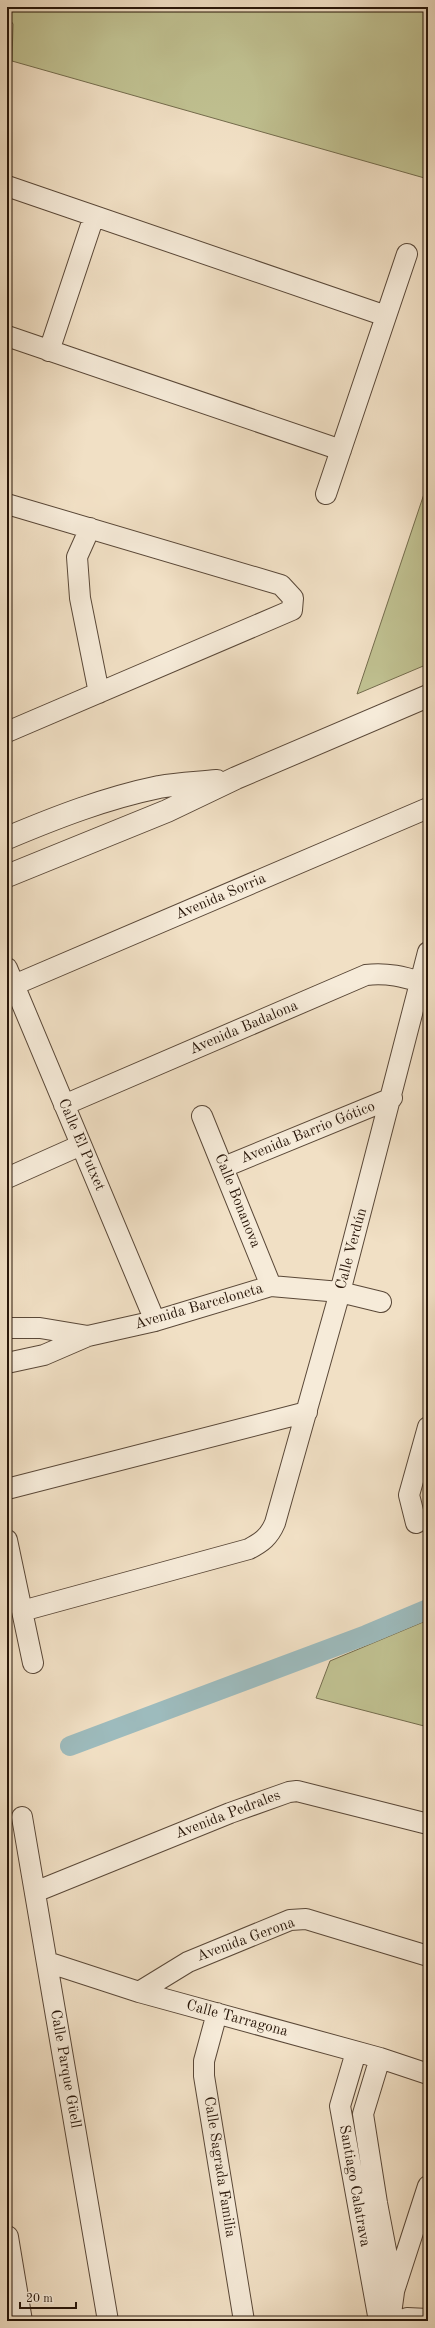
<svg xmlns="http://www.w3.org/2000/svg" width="435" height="2328" font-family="'Old Standard TT',serif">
  <rect width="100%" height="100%" fill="#f1e0c5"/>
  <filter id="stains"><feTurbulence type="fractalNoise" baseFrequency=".005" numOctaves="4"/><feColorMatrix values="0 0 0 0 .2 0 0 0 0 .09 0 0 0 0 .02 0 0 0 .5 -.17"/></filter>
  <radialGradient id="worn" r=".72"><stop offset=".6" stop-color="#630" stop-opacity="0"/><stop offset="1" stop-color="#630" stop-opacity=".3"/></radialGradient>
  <!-- green -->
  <path fill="#c0c191" stroke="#746c4d" d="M7,7H428V179L12,61L13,24L7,15Z
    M428,482V664L357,694Z
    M428,1620V1727L316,1698L330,1661Z"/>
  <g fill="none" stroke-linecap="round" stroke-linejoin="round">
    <!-- canal -->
    <path stroke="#9dbbbd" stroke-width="20" d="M70,1746L366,1635L428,1609"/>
    <!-- minor casing -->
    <g stroke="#5a4838" stroke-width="22">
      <path id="minor" d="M7,186L386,316
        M7,336L341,450
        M49,351L94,216
        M326,494L407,254
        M7,504L281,585L293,598L292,610L7,732
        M90,528L77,557L80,598L99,693
        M7,968L155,1321
        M14,985L428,808
        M64,1105L366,975C389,972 407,978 428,984
        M202,1116L271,1286
        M224,1167L392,1098
        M7,1178L81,1145
        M7,1328H40L88,1336
        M7,1363L44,1355L88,1336L155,1321L271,1286L340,1292L381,1302
        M7,1489L307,1412
        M416,1523L409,1495L428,1427
        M7,1540L33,1663
        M22,1611L249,1549C262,1542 269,1537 275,1523L340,1292L428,952
        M22,1817L108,2321
        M35,1892L230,1813L289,1792L297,1791L428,1824
        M47,1962L139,1992L380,2058L428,2074
        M139,1992L188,1962L290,1920L306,1919L428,1956
        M217,2013L204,2061V2076L244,2321
        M356,2052L340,2106L379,2321
        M380,2058L363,2114L377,2203L394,2292L390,2321
        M394,2291L428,2186
        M399,2321L407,2318L428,2319"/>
    </g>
    <!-- tertiary casing -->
    <g stroke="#5a4838" stroke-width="24">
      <path id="tertiary" d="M7,838C57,817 106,798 159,787C178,784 198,783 217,781
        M7,876L167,811L236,778L428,696
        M7,2237L21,2321"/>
    </g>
    <!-- minor -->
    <use href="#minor" stroke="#f6ebd9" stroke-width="20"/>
    <!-- tertiary -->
    <use href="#tertiary" stroke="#f6ebd9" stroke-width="22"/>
  </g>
  <g text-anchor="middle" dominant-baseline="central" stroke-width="3" stroke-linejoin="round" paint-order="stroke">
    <!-- street labels -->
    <g font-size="15" fill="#281609" stroke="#f6ebd9">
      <text transform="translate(221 897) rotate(-23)">Avenida Sorria</text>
      <text transform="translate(244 1028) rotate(-23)">Avenida Badalona</text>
      <text transform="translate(308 1133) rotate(-22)">Avenida Barrio Gótico</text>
      <text transform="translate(81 1145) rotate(67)">Calle El Putxet</text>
      <text transform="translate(237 1201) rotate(68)">Calle Bonanova</text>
      <text transform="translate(352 1249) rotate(-75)">Calle Verdún</text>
      <text transform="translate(199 1307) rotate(-16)">Avenida Barceloneta</text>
      <text transform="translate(228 1815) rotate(-21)">Avenida Pedrales</text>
      <text transform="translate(246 1940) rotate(-20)">Avenida Gerona</text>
      <text transform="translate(237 2019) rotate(15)">Calle Tarragona</text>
      <text transform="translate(65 2069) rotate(80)">Calle Parque Güell</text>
      <text transform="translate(219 2167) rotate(81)">Calle Sagrada Familia</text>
      <text transform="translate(354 2186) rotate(80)">Santiago Calatrava</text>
    </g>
  </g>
  <!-- margin -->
  <rect width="435" height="2328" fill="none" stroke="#f1e0c5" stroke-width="24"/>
  <rect x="8" y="8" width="419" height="2312" fill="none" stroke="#281609" stroke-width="2"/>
  <rect x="12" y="12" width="411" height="2304" fill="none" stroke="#281609"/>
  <!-- scale -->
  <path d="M20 2302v6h56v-6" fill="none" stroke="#281609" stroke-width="2"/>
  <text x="26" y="2302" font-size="12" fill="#281609" stroke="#f6ebd9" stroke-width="3" paint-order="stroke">20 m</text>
  <rect width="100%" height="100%" filter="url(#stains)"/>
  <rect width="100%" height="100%" fill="url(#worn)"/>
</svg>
